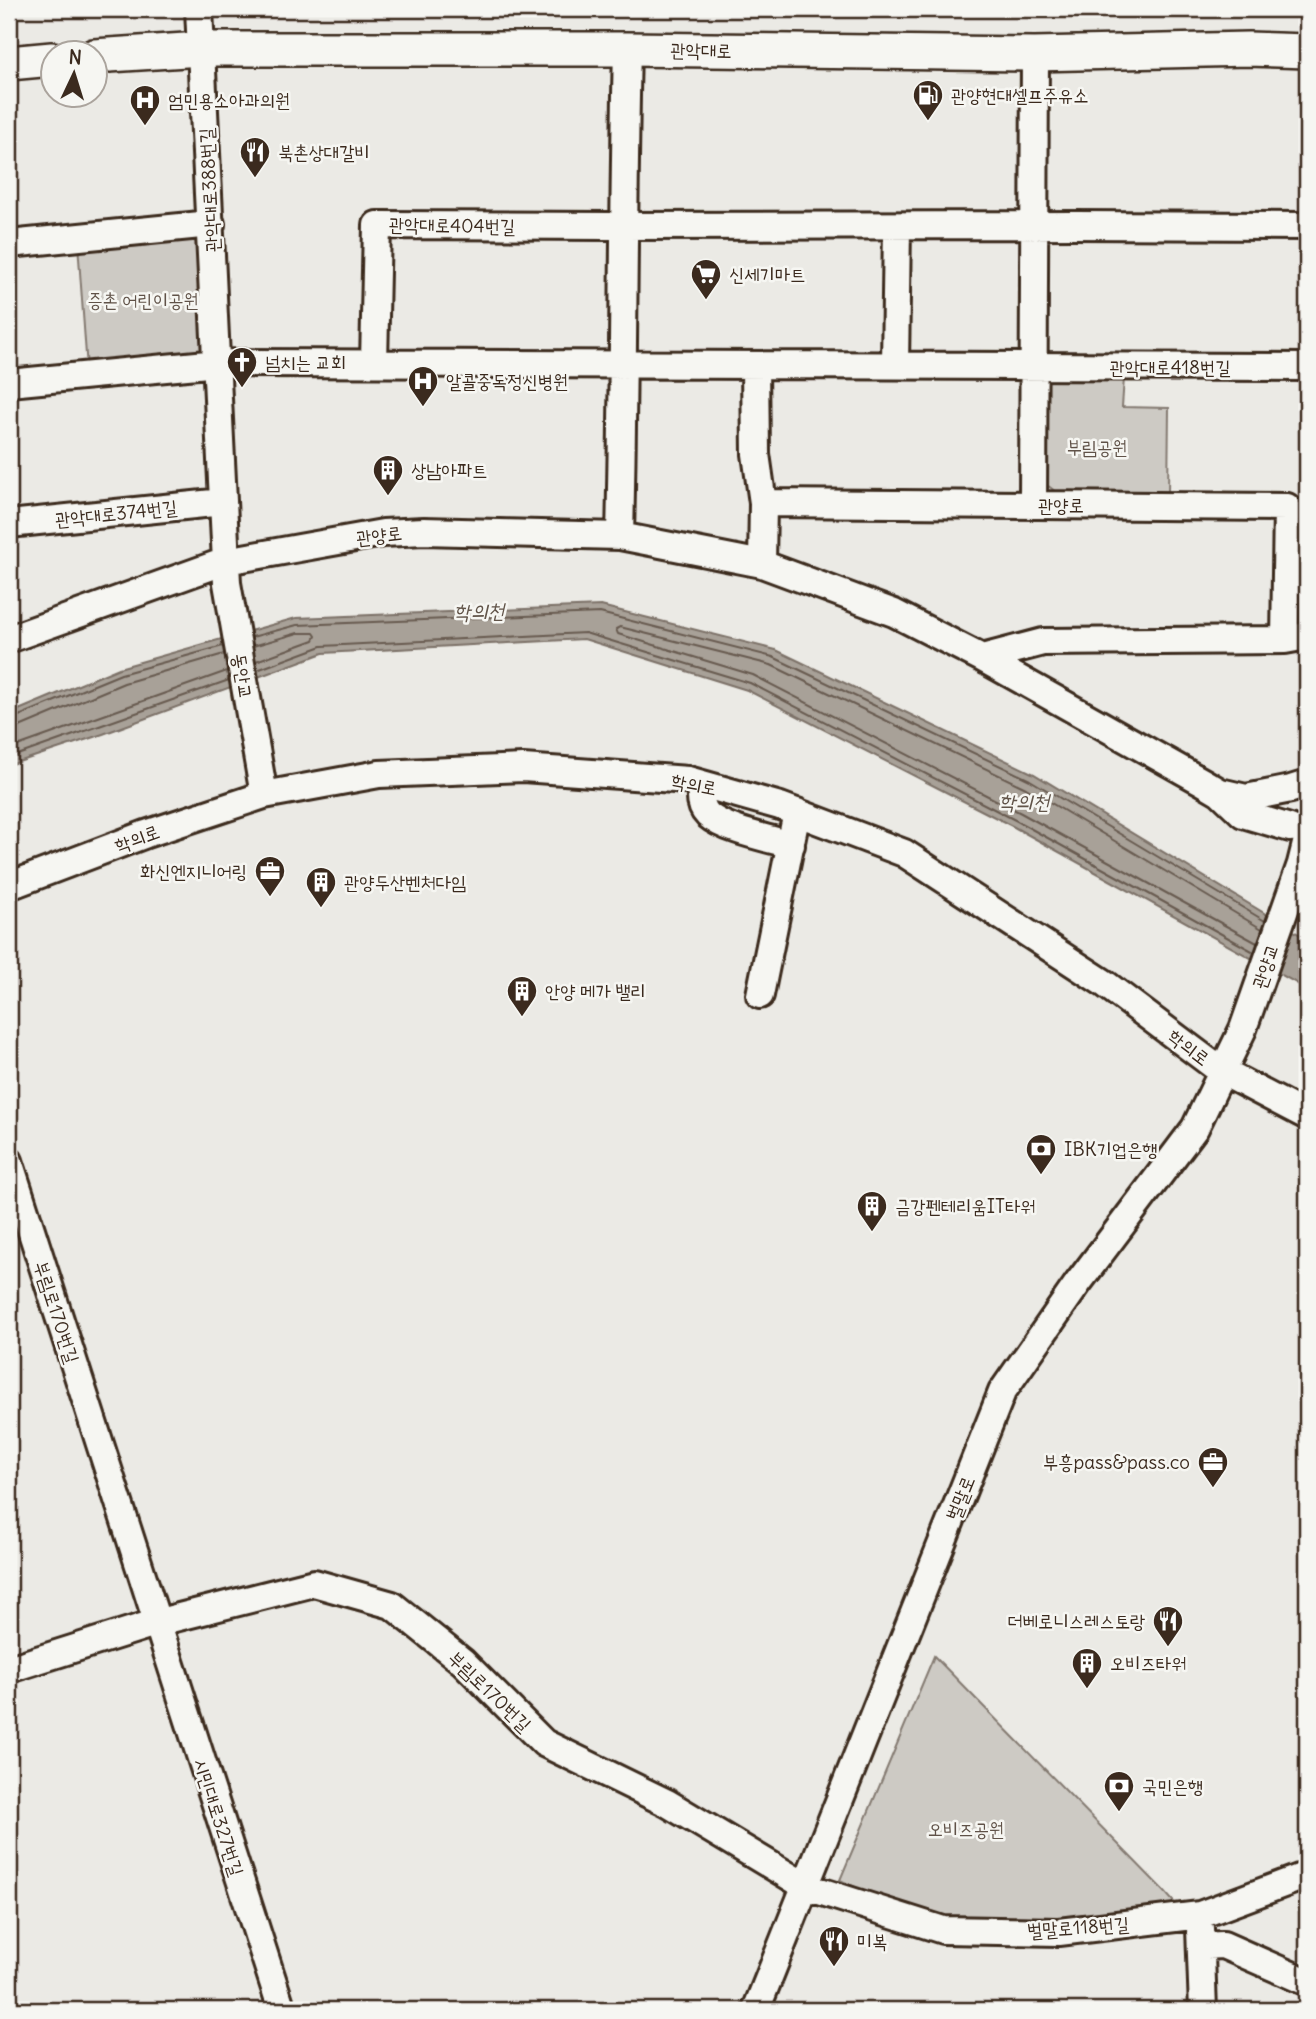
<svg xmlns="http://www.w3.org/2000/svg" width="1316" height="2019" font-family="Delius,'Poor Story',sans-serif">
  <rect width="100%" height="100%" fill="#ebeae5"/>
  <filter id="ink" filterUnits="userSpaceOnUse"><feTurbulence type="fractalNoise" baseFrequency=".0143" numOctaves="2"/><feDisplacementMap in="SourceGraphic" scale="14" xChannelSelector="R" yChannelSelector="G"/><feConvolveMatrix kernelMatrix="1 2 1 2 8 2 1 2 1" color-interpolation-filters="sRGB"/></filter>
  <g filter="url(#ink)">
    <!-- green -->
    <path fill="#cdcac4" stroke="#847a71" stroke-width="2" d="M198,234L207,352L87,369L78,244Z
      M1054,375L1124,378L1122,407L1169,408L1168,496L1059,494L1047,485V384Z
      M934,1656L1164,1891L1179,1908L968,1928L925,1919L840,1880Z"/>
    <!-- water -->
    <path fill="#a8a198" stroke="#7c7167" stroke-width="2" d="M601,606L776,650L1034,774L1307,939V989L1014,827L747,690L584,639L323,653L103,734L9,765V714L119,668L296,618Z"/>
    <g fill="none" stroke-linecap="round" stroke-linejoin="round">
      <!-- shore -->
      <path stroke="#675a4f" stroke-width="2" d="M252,637L297,625L600,613L773,657L1030,780L1265,921
        M253,646L298,633H314L316,636L314,640L256,661
        M257,670L322,646L585,633L750,683L1017,821L1254,952
        M9,720L121,674L223,646
        M9,729L17,728L124,683L224,654
        M9,749L227,671
        M9,758L229,680
        M1257,943L1021,813L753,675L618,634L616,629L620,627L771,665L1026,788L1262,929"/>
      <!-- minor casing -->
      <g stroke="#3b2a1e" stroke-width="32">
        <path id="minor" d="M199,9L227,583L264,795
          M9,244L211,224
          M374,363L377,225C687,228 997,223 1307,226
          M755,365L756,454L763,503
          M895,365L897,226
          M9,383L218,363L1307,367
          M1033,505L1035,54
          M9,524L223,502
          M620,536C624,373 623,211 627,49
          M762,564L763,503L1287,507L1285,640
          M9,639L226,561L383,533L424,531L620,536L762,564L894,613L982,658L1203,782L1220,792L1243,814L1290,828
          M982,658L1043,642L1285,640L1307,636
          M702,784C700,794 700,807 708,815C725,830 768,838 791,845
          M1220,792L1246,798L1291,789L1307,784
          M9,886L146,834L264,795L379,774L523,768L688,780L780,806L904,853L1104,983L1221,1071L1307,1116
          M760,995L797,812
          M9,1161L282,2010
          M9,1669L155,1623L314,1583L392,1605L463,1662L544,1743L667,1803L807,1887L943,1930L1059,1932L1200,1915L1307,1875
          M1200,1928L1203,2010
          M1201,1946L1223,1945L1307,1982
          M756,2010L1002,1392L1078,1283L1195,1128L1243,1029L1301,864L1307,840"/>
      </g>
      <!-- major casing -->
      <g stroke="#3b2a1e" stroke-width="38">
        <path id="major" d="M94,56L201,49H627L1035,54L1248,49L1307,51
          M9,63L52,59"/>
      </g>
      <!-- minor -->
      <use href="#minor" stroke="#f6f6f2" stroke-width="26"/>
      <!-- major -->
      <use href="#major" stroke="#f6f6f2" stroke-width="33"/>
    </g>
  </g>
  <!-- icons -->
  <defs>
    <g id="fuel-pin" transform="scale(1.575)"><path d="M0 17L-7.5 6A9.5 9.5 0 1 1 7.5 6Z" fill="#3b2a1e" stroke="#f6f6f2"/><path d="M-5.5-6h7V0h2V4h1.3V-2.5L3-4.5l.8-.8L6-3V5H2.5V1h-1V6h-7ZM-4.2-4.7v3.2H.2V-4.7Z" fill="#fff"/></g>
    <g id="hospital-pin" transform="scale(1.575)"><path d="M0 17L-7.5 6A9.5 9.5 0 1 1 7.5 6Z" fill="#3b2a1e" stroke="#f6f6f2"/><path d="M-5-5h3v3.5h4V-5h3V5h-3V1.5h-4V5h-3Z" fill="#fff"/></g>
    <g id="restaurant-pin" transform="scale(1.575)"><path d="M0 17L-7.5 6A9.5 9.5 0 1 1 7.5 6Z" fill="#3b2a1e" stroke="#f6f6f2"/><path d="M-5-6h1v4h1v-4h1v4h1v-4h1v5L-1.5 .5V6h-2V.5L-5-1ZM5-6V6H3V1.5H1.5Q1.5-4 5-6Z" fill="#fff"/></g>
    <g id="supermarket-pin" transform="scale(1.575)"><path d="M0 17L-7.5 6A9.5 9.5 0 1 1 7.5 6Z" fill="#3b2a1e" stroke="#f6f6f2"/><path d="M-6-5.5h2.5l.6 2H6L4.5 2H-2.5L-4.4-4H-6ZM-1.5 3.2a1.3 1.3 0 1 0 .1 0ZM3 3.2a1.3 1.3 0 1 0 .1 0Z" fill="#fff"/></g>
    <g id="church-pin" transform="scale(1.575)"><path d="M0 17L-7.5 6A9.5 9.5 0 1 1 7.5 6Z" fill="#3b2a1e" stroke="#f6f6f2"/><path d="M-1.2-6h2.4v3.5h3.3v2.4h-3.3V6h-2.4V-.1h-3.3v-2.4h3.3Z" fill="#fff"/></g>
    <g id="building-pin" transform="scale(1.575)"><path d="M0 17L-7.5 6A9.5 9.5 0 1 1 7.5 6Z" fill="#3b2a1e" stroke="#f6f6f2"/><path d="M-4-6H4V6H1V3H-1V6H-4ZM-2.5-4.3h1.7v1.8h-1.7ZM.8-4.3h1.7v1.8H.8ZM-2.5-1h1.7V.8h-1.7ZM.8-1h1.7V.8H.8Z" fill="#fff"/></g>
    <g id="office-pin" transform="scale(1.575)"><path d="M0 17L-7.5 6A9.5 9.5 0 1 1 7.5 6Z" fill="#3b2a1e" stroke="#f6f6f2"/><path d="M-6-3h4V-5.5h4V-3h4V5H-6ZM-1-4.5V-3h2v-1.5ZM-6 0V1H6V0Z" fill="#fff"/></g>
    <g id="bank-pin" transform="scale(1.575)"><path d="M0 17L-7.5 6A9.5 9.5 0 1 1 7.5 6Z" fill="#3b2a1e" stroke="#f6f6f2"/><path d="M-6-4H6V4H-6ZM0-2.3a2.3 2.3 0 1 0 0 4.6a2.3 2.3 0 1 0 0-4.6Z" fill="#fff"/></g>
  </defs>
  <g fill-rule="evenodd">
    <use href="#fuel-pin" x="928" y="95"/>
    <use href="#hospital-pin" x="145" y="100"/>
    <use href="#restaurant-pin" x="255" y="152"/>
    <use href="#supermarket-pin" x="706" y="274"/>
    <use href="#church-pin" x="242" y="362"/>
    <use href="#hospital-pin" x="423" y="381"/>
    <use href="#building-pin" x="388" y="470"/>
    <use href="#office-pin" x="270" y="871"/>
    <use href="#building-pin" x="321" y="882"/>
    <use href="#building-pin" x="522" y="991"/>
    <use href="#bank-pin" x="1041" y="1149"/>
    <use href="#building-pin" x="872" y="1206"/>
    <use href="#office-pin" x="1213" y="1462"/>
    <use href="#restaurant-pin" x="1168" y="1621"/>
    <use href="#building-pin" x="1087" y="1663"/>
    <use href="#bank-pin" x="1119" y="1786"/>
    <use href="#restaurant-pin" x="834" y="1941"/>
  </g>
  <g text-anchor="middle" dominant-baseline="central" stroke-width="5" stroke-linejoin="round" paint-order="stroke">
    <!-- street labels -->
    <g font-size="19" fill="#3b2a1e" stroke="#f6f6f2">
      <text transform="translate(701 50) rotate(1)">관악대로</text>
      <text transform="translate(209 190) rotate(-93)">관악대로388번길</text>
      <text transform="translate(452 225) rotate(1)">관악대로404번길</text>
      <text x="1170" y="367">관악대로418번길</text>
      <text x="1061" y="505">관양로</text>
      <text transform="translate(116 513) rotate(-6)">관악대로374번길</text>
      <text transform="translate(379 535) rotate(-7)">관양로</text>
      <text transform="translate(243 676) rotate(81)">동안교</text>
      <text transform="translate(694 784) rotate(11)">학의로</text>
      <text transform="translate(137 838) rotate(-20)">학의로</text>
      <text transform="translate(1265 966) rotate(-71)">관양교</text>
      <text transform="translate(1189 1047) rotate(37)">학의로</text>
      <text transform="translate(57 1312) rotate(72)">부림로170번길</text>
      <text transform="translate(960 1498) rotate(-68)">벌말로</text>
      <text transform="translate(490 1691) rotate(44)">부림로170번길</text>
      <text transform="translate(219 1817) rotate(72)">시민대로327번길</text>
      <text transform="translate(1078 1927) rotate(-4)">벌말로118번길</text>
    </g>
    <!-- poi labels -->
    <g font-size="19" fill="#3b2a1e" stroke="#f6f6f2" text-anchor="start">
      <text x="951" y="95">관양현대셀프주유소</text>
      <text x="168" y="100">엄민용소아과의원</text>
      <text x="278" y="152">북촌상대갈비</text>
      <text x="729" y="274">신세기마트</text>
      <text x="265" y="362">넘치는 교회</text>
      <text x="446" y="381">알콜중독정신병원</text>
      <text x="411" y="470">상남아파트</text>
      <text x="247" y="871" text-anchor="end">화신엔지니어링</text>
      <text x="344" y="882">관양두산벤처다임</text>
      <text x="545" y="991">안양 메가 밸리</text>
      <text x="1064" y="1149">IBK기업은행</text>
      <text x="895" y="1206">금강펜테리움IT타워</text>
      <text x="1190" y="1462" text-anchor="end">부흥pass&amp;pass.co</text>
      <text x="1145" y="1621" text-anchor="end">더베로니스레스토랑</text>
      <text x="1110" y="1663">오비즈타워</text>
      <text x="1142" y="1786">국민은행</text>
      <text x="857" y="1941">미복</text>
    </g>
    <!-- park labels -->
    <g font-size="19" fill="#605248" stroke="#f6f6f2">
      <text x="143" y="300">증촌 어린이공원</text>
      <text x="1097" y="447">부림공원</text>
      <text x="966" y="1829">오비즈공원</text>
    </g>
    <!-- water labels -->
    <g font-size="21" font-style="italic" fill="#615449" stroke="#f6f6f2">
      <text transform="translate(479 611) rotate(-1)">학의천</text>
      <text x="1024" y="801">학의천</text>
    </g>
  </g>
  <!-- margin -->
  <rect width="1316" height="2019" fill="none" stroke="#f6f6f2" stroke-width="35"/>
  <rect x="18" y="18" width="1281" height="1984" fill="none" stroke="#3b2a1e" stroke-width="2.5" filter="url(#ink)"/>
  <!-- north arrow -->
  <g transform="translate(74 74) rotate(4)"><circle r="33" fill="#f6f6f2" stroke="#aba49d" stroke-width="2"/>
  <path d="M0-5L12 26L0 18L-12 26Z" fill="#3b2a1e"/>
  <text y="-10" font-size="19" font-weight="bold" text-anchor="middle" fill="#3b2a1e">N</text>
  </g>
</svg>
